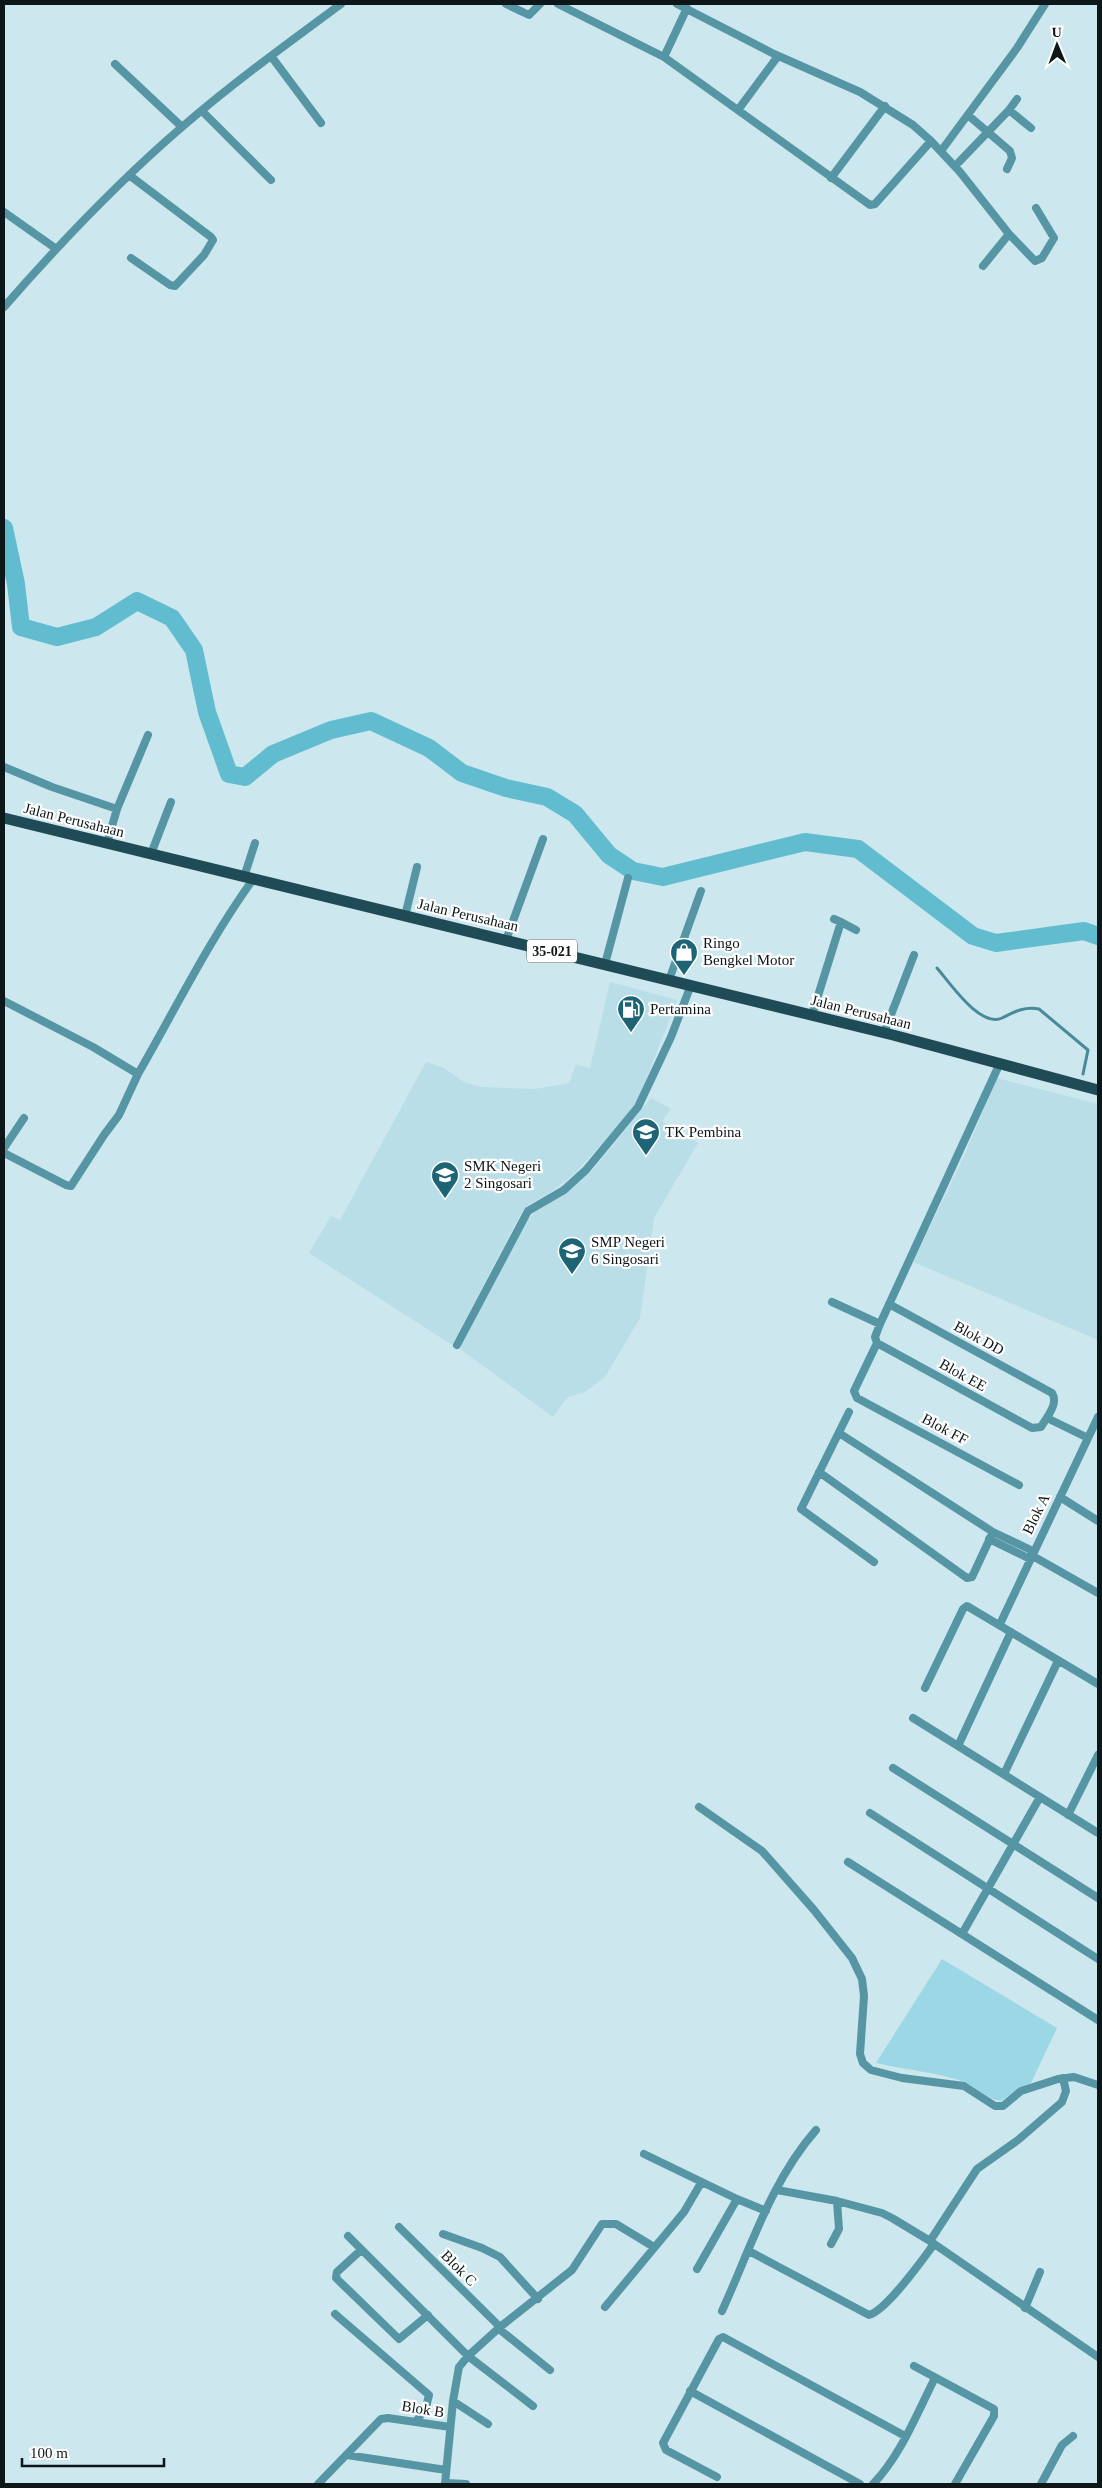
<svg xmlns="http://www.w3.org/2000/svg" width="1102" height="2488" font-family="'Times New Roman',serif">
  <rect width="100%" height="100%" fill="#cce7ee"/>
  <!-- built -->
  <path fill="#b9dee7" d="M610,982L677,1000L640,1095L627,1117L573,1175L548,1194L529,1204L519,1217L452,1345L309,1253L331,1216L340,1220L426,1062L444,1068L464,1082L481,1087L535,1089L569,1083L576,1064L590,1068Z
    M997,1078L1098,1104V1340L913,1262L964,1156Z
    M651,1098L671,1109L662,1121L698,1143L654,1218L640,1318L605,1377L585,1392L568,1397L553,1417L460,1349L526,1222L534,1213L571,1189L592,1171Z"/>
  <!-- green -->
  <path fill="#9cd7e6" d="M942,1959L1057,2028L1031,2083L1019,2088L1001,2101C987,2099 977,2087 964,2082C940,2073 902,2069 876,2063Z"/>
  <g fill="none" stroke-linecap="round" stroke-linejoin="round">
    <!-- stream -->
    <path stroke="#488a99" stroke-width="3" d="M937,968C950,983 980,1028 1002,1018C1014,1012 1024,1006 1039,1009L1088,1050L1083,1074"/>
    <!-- river -->
    <path stroke="#62bcd0" stroke-width="18" d="M4,528L16,584L21,627L57,637L96,627L137,601L172,618L194,650L207,712L229,774L245,777L273,754L331,730L371,721L429,748L462,773L506,788L547,797L575,814L609,855L633,871L663,877L805,842L858,849L973,936L996,943L1084,931L1098,936"/>
    <!-- minor -->
    <path stroke="#5695a3" stroke-width="8" d="M506,4L529,15L540,4
      M558,4L664,57L870,205L875,204L931,141
      M677,4L774,54L860,92L913,125L931,141L960,172L1009,234L1035,261L1042,258L1054,238L1036,208
      M271,56L321,123
      M664,57L687,8
      M115,64L182,127
      M738,110L778,56
      M1009,110L1031,128
      M202,111L271,180
      M969,116L1010,151L1012,158L1007,169
      M941,151L1017,48L1045,4
      M959,162L1009,110L1017,99
      M129,175L211,237L213,240L204,255L175,286L170,285L131,258
      M831,178L885,106
      M4,212L55,248
      M983,266L1009,234
      M4,307C60,243 118,182 182,127C233,83 288,43 341,4
      M4,767L52,787L117,809L107,843
      M117,809L148,735
      M151,854L171,802
      M244,877L255,843
      M405,916L417,867
      M841,922L856,930
      M506,940L543,839
      M605,964L628,878
      M669,980L701,891
      M4,1001L93,1047L138,1074L119,1115L104,1135L71,1186L66,1185L4,1153
      M812,1015L841,922L834,919
      M884,1033L914,955
      M1000,1063L880,1324L875,1337L877,1343L854,1391L857,1398L1019,1485
      M138,1074C176,1008 209,940 254,878
      M4,1148L24,1118
      M832,1302L880,1324
      M877,1343L1032,1428L1041,1427C1047,1417 1059,1403 1052,1393L889,1304
      M457,1345L528,1211L564,1190L586,1170L638,1107L671,1037L691,985
      M849,1412L801,1509L874,1562
      M1047,1418L1088,1438
      M839,1433L993,1532L1033,1551
      M819,1472L967,1578L972,1577L993,1532
      M1060,1497L1098,1521
      M989,1539L1030,1559
      M1031,1555L1098,1593
      M1000,1624L1098,1417
      M925,1688L963,1609L967,1606L1098,1684
      M913,1718L1098,1833
      M958,1746L1011,1632
      M893,1768L1098,1898
      M1004,1774L1058,1661
      M699,1807L762,1851L814,1910L852,1958L862,1979L864,1996L860,2054L863,2063L871,2070L902,2078L964,2086L995,2106H1003L1021,2091L1058,2079L1074,2077L1098,2085
      M870,1813L1098,1959
      M1068,1815L1098,1755
      M848,1862L1098,2020
      M962,1934L1040,1797
      M644,2154L737,2199L766,2211
      M777,2190L837,2201L882,2213L892,2218L930,2241L1098,2357
      M399,2227L500,2327
      M443,2234L482,2248L500,2257L538,2299
      M348,2236L468,2356L533,2406
      M930,2241L977,2169L1018,2140L1062,2102L1066,2091L1063,2078
      M831,2244L839,2229L837,2201
      M361,2250L337,2272L336,2278L399,2339L428,2315
      M749,2251L869,2315C887,2310 922,2260 934,2244
      M697,2269L737,2199
      M605,2307L684,2212L701,2183
      M1025,2308L1040,2272
      M722,2311C750,2250 771,2181 816,2130
      M335,2314L429,2395L426,2407L416,2422
      M499,2329L550,2370
      M914,2366L994,2409V2416L955,2484
      M690,2391L860,2484
      M453,2401L488,2424
      M347,2455L446,2470
      M717,2477L666,2450L663,2443L719,2339L723,2337L905,2436
      M445,2483L466,2484
      M318,2484L381,2419L388,2418L450,2427
      M445,2484L453,2401L459,2367L468,2356L500,2327L572,2270L602,2224H616L654,2247
      M873,2484C901,2455 917,2413 935,2378
      M1041,2484L1062,2445L1073,2436"/>
    <!-- primary -->
    <path stroke="#1e4b55" stroke-width="11" d="M4,818L893,1035L1098,1090"/>
  </g>
  <!-- icons -->
  <defs>
    <g id="shop-pin" transform="scale(1.4375)"><path d="M0 17L-7.5 6A9.5 9.5 0 1 1 7.5 6Z" fill="#1d6574" stroke="#fff"/><path d="M-5-2.5h2.3a2.7 3.5 0 0 1 5.4 0H5L5.5 6h-11ZM-1.5-2.5h3a1.5 2.3 0 0 0-3 0Z" fill="#fff"/></g>
    <g id="fuel-pin" transform="scale(1.4375)"><path d="M0 17L-7.5 6A9.5 9.5 0 1 1 7.5 6Z" fill="#1d6574" stroke="#fff"/><path d="M-5.5-6h7V0h2V4h1.3V-2.5L3-4.5l.8-.8L6-3V5H2.5V1h-1V6h-7ZM-4.2-4.7v3.2H.2V-4.7Z" fill="#fff"/></g>
    <g id="school-pin" transform="scale(1.4375)"><path d="M0 17L-7.5 6A9.5 9.5 0 1 1 7.5 6Z" fill="#1d6574" stroke="#fff"/><path d="M0-5L7-2L0 1L-7-2ZM-4 1L0 2.5L4 1V4Q0 6-4 4Z" fill="#fff"/></g>
  </defs>
  <g fill-rule="evenodd">
    <use href="#shop-pin" x="684" y="952"/>
    <use href="#fuel-pin" x="631" y="1009"/>
    <use href="#school-pin" x="646" y="1132"/>
    <use href="#school-pin" x="445" y="1175"/>
    <use href="#school-pin" x="572" y="1251"/>
  </g>
  <g text-anchor="middle" dominant-baseline="central" stroke-width="4.5" stroke-linejoin="round" paint-order="stroke">
    <!-- shield labels -->
    <rect fill="#fff" stroke="#565d5e" stroke-width="1" x="527" y="939.5" width="50" height="23" rx="4"/>
    <g font-size="14" font-weight="bold" fill="#0d1719">
      <text x="552" y="951">35-021</text>
    </g>
    <!-- street labels -->
    <g font-size="15" fill="#0d1719" stroke="#fff">
      <text transform="translate(74 820) rotate(14)">Jalan Perusahaan</text>
      <text transform="translate(468 915) rotate(13)">Jalan Perusahaan</text>
      <text transform="translate(861 1012) rotate(14)">Jalan Perusahaan</text>
      <text transform="translate(979 1338) rotate(29)">Blok DD</text>
      <text transform="translate(963 1375) rotate(29)">Blok EE</text>
      <text transform="translate(945 1429) rotate(28)">Blok FF</text>
      <text transform="translate(1036 1514) rotate(-64)">Blok A</text>
      <text transform="translate(459 2268) rotate(45)">Blok C</text>
      <text transform="translate(423 2409) rotate(9)">Blok B</text>
    </g>
    <!-- poi labels -->
    <g font-size="15" fill="#0d1719" stroke="#fff" text-anchor="start">
      <text x="703" y="943">Ringo<tspan x="703" dy="17">Bengkel Motor</tspan></text>
      <text x="650" y="1009">Pertamina</text>
      <text x="665" y="1132">TK Pembina</text>
      <text x="464" y="1166">SMK Negeri<tspan x="464" dy="17">2 Singosari</tspan></text>
      <text x="591" y="1242">SMP Negeri<tspan x="591" dy="17">6 Singosari</tspan></text>
    </g>
  </g>
  <!-- border -->
  <rect width="1102" height="2488" fill="none" stroke="#0d1719" stroke-width="10"/>
  <!-- north arrow -->
  <g transform="translate(1057 45) rotate(359)" stroke="#ffffff" stroke-width="4" paint-order="stroke">
  <path d="M0-4L9 19L0 12L-9 19Z" fill="#0d1719"/>
  <text y="-8" font-size="14" font-weight="bold" text-anchor="middle" fill="#0d1719">U</text>
  </g>
  <!-- scale -->
  <path d="M22 2458v8h142v-8" fill="none" stroke="#0d1719" stroke-width="2.5"/>
  <text x="30" y="2458" font-size="15" fill="#0d1719" stroke="#ffffff" stroke-width="4" paint-order="stroke">100 m</text>
</svg>
